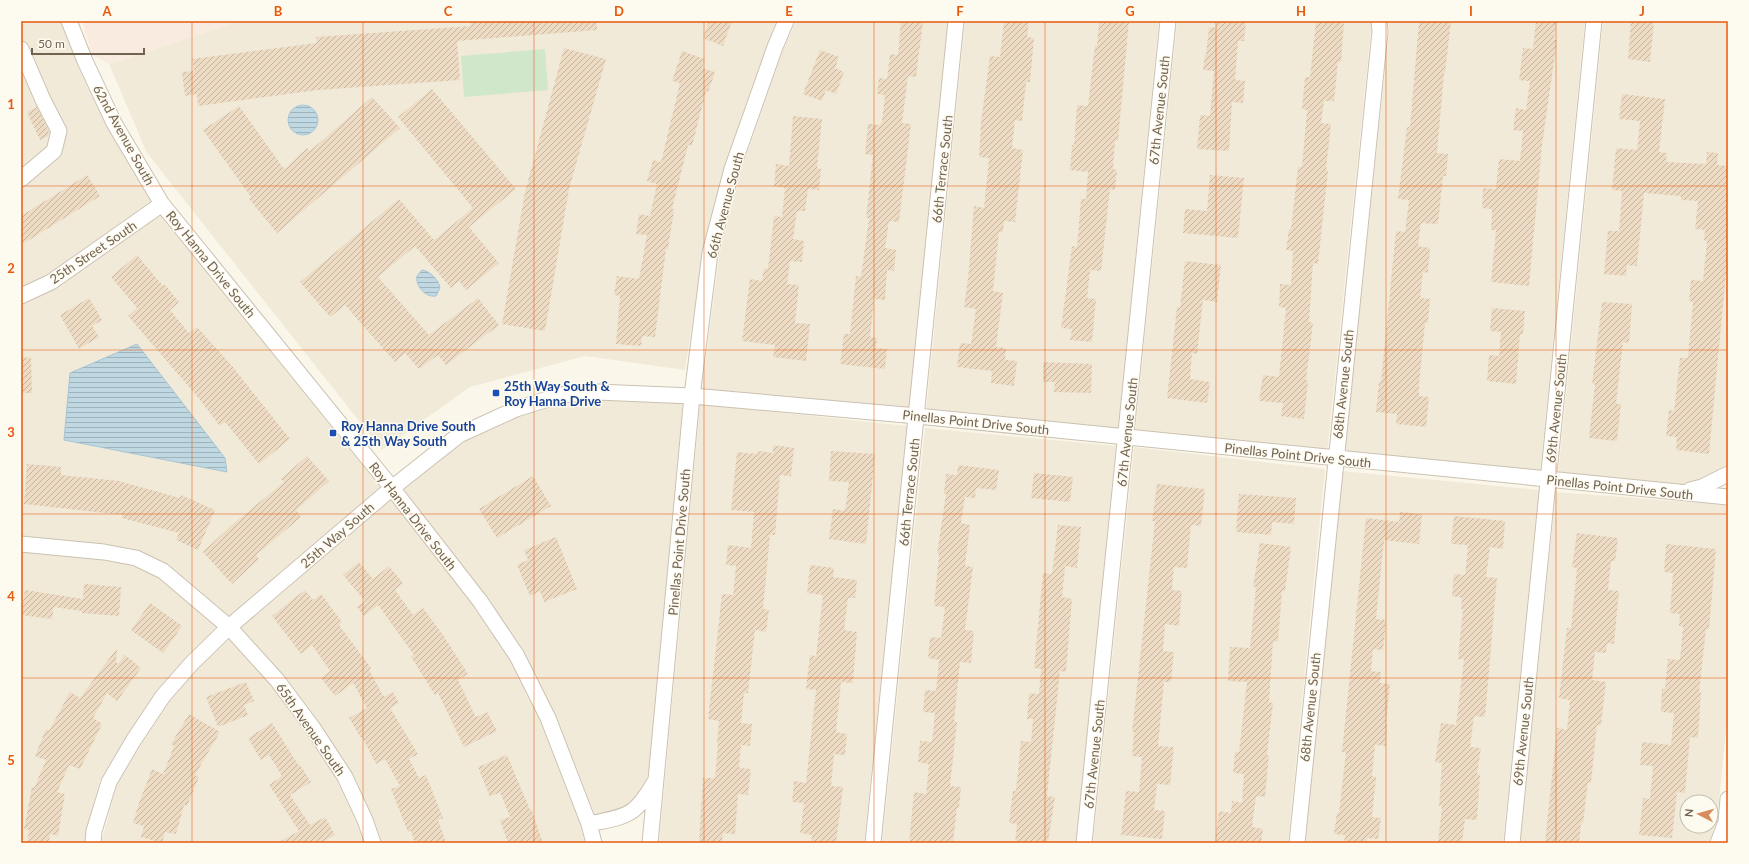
<svg xmlns="http://www.w3.org/2000/svg" width="1749" height="864" font-family="Lato,sans-serif">
  <defs>
    <pattern id="water-rules" width="6" height="5" patternUnits="userSpaceOnUse"><rect width="6" height="5" fill="#c0d8e2"/><path d="M0 2.5h6" fill="none" stroke="#a0b3ba"/></pattern>
    <pattern id="building-hatch" width="6" height="6" patternUnits="userSpaceOnUse"><rect width="6" height="6" fill="#eddbc4"/><path d="M-1 1l2-2M0 6l6-6M5 7l2-2" fill="none" stroke="#c4b5a2"/></pattern>
  </defs>
  <rect width="100%" height="100%" fill="#faf7ea"/>
  <!-- residential -->
  <path fill="#f1ead9" fill-rule="evenodd" d="M21,21H60L77,64L107,127L151,201L46,275L21,287Z
    M238,21H778L747,100L705,241L685,370L585,356L470,387L382,450L147,153L109,64Z
    M796,21H948L909,411L702,389L719,255L741,171L783,50Z
    M965,21H1159L1118,430L926,412Z
    M1177,21H1371V31L1327,454L1135,432Z
    M1388,21H1585L1540,475L1344,456L1389,33Z
    M1603,21H1728V463L1720,469L1699,480L1680,485L1558,476Z
    M161,215L380,487L229,616L169,565L138,551L104,544L21,536V305L55,288Z
    M597,400L683,403L648,776L638,793L629,805L618,809L595,815L556,716L524,652L487,597L403,489L464,442L480,433L519,416L563,403Z
    M700,404L907,426L864,843H659Z
    M925,428L1116,446L1076,843H882Z
    M1134,447L1325,469L1288,843H1093Z
    M1342,471L1539,490L1503,843H1305Z
    M1556,492L1728,505V711L1717,820L1709,843H1520ZM1687,802H1711V826H1687Z
    M391,500L473,605L509,659L540,721L581,826L585,843H382L373,818L352,773L320,723L284,676L241,628Z
    M21,552L102,560L133,566L158,577L217,627L185,658L156,691L126,737L100,780L86,829L84,843H21Z
    M229,639L270,684L305,731L337,780L357,823L364,843H101L117,785L141,745L171,700L198,668Z"/>
  <!-- commercial -->
  <path fill="#f9ebdf" d="M82,21H238L109,64L92,55Z"/>
  <!-- pitch -->
  <path fill="#d0e7c9" d="M545,49L548,90L464,97L461,56Z"/>
  <!-- water -->
  <path fill="url(#water-rules)" stroke="#a7c5d3" d="M288 120a15 15 0 1 1 30 0a15 15 0 1 1-30 0Z
    M422,270C430,271 439,280 440,288L436,296C426,298 415,286 417,276Z
    M137,344L225,458L227,472L64,440L70,373Z"/>
  <!-- building -->
  <path fill="url(#building-hatch)" d="M470,21H597V30L457,41L460,80L318,90L198,106L197,94L185,96L182,72L194,71L192,59L317,43L316,37L471,26Z
    M709,21H732L723,46L703,38Z
    M901,21H923L916,77L908,76L902,123L911,124L899,222L889,221L885,248L896,250L894,271L887,270L885,300L874,299L870,337L877,338L876,348L887,349L885,369L840,364L844,334H850L856,276L861,277L869,218H866L873,155L865,154L868,124L880,125L882,121L885,95L877,94L879,78L887,79L890,54L898,55Z
    M1004,21H1029L1027,37L1034,38L1030,82H1026L1022,121L1015,120L1012,148L1023,150L1015,222L1004,221L1003,232H999L993,291L1003,293L996,347L1006,348L1005,360L1017,361L1014,386L991,383L992,371L957,367L960,343L971,344L976,309L964,307L968,279L974,206L984,208L989,158L979,157L981,122L990,56L1000,57Z
    M1099,21H1129L1118,141L1115,140L1113,169L1117,170L1115,190L1110,189L1101,271L1090,270L1087,298L1096,299L1092,342L1070,340L1072,329L1061,328L1072,246L1077,247L1081,199H1086L1088,172L1070,170L1072,145H1074L1077,105L1088,106L1095,45L1097,46Z
    M1217,21H1246L1244,41H1238L1235,80L1245,81L1243,103L1232,102L1229,151L1197,149L1200,115L1210,116L1214,71L1203,70L1205,55H1206L1209,27L1216,28Z
    M1316,21H1344L1341,62H1338L1334,101H1324L1321,123L1331,124L1326,170L1328,171L1318,264L1313,263L1309,322L1313,323L1306,380L1308,381L1304,419L1281,416L1283,403L1259,401L1263,375L1279,377L1286,308L1279,307L1280,284L1291,285L1293,251L1286,250L1289,229H1291L1298,167H1302L1307,110L1302,109L1305,77H1310Z
    M1419,21H1451L1445,73H1444L1437,153L1448,154L1446,176H1443L1438,224L1421,223L1418,246L1430,248L1428,273L1423,272L1420,298L1430,299L1428,323H1425L1419,386V396L1429,397L1426,427L1396,424L1397,414L1376,412L1379,382H1381L1396,231L1405,232L1409,200L1398,199L1407,127H1410Z
    M1536,21H1556L1554,40H1557L1542,145L1529,286L1491,282L1496,230H1491L1492,209L1482,208L1483,188L1496,189L1499,159L1520,161L1523,131L1513,130L1516,108L1526,110L1530,81L1519,80L1523,48L1533,49Z
    M1631,21H1654L1650,62L1628,59Z
    M564,48L606,59L569,189L545,331L502,324L525,192Z
    M820,50L839,57L835,68L844,72L836,94L826,90L822,101L803,94Z
    M682,51L705,59L702,68L715,72L708,92L706,91L692,146L688,145L672,209L674,210L668,249H666L655,337L642,336L641,346L616,344L620,296L614,295L617,276L639,279L647,235L636,234L639,214L650,216L657,184L647,181L653,160L661,162L680,83L672,81Z
    M432,89L516,189L469,227L499,263L466,290L459,281L451,288L415,246L378,277L429,335L478,298L499,325L446,365L438,355L419,369L405,353L395,362L345,305L330,317L300,282L399,199L434,240L473,208L398,117Z
    M1622,94L1665,99L1659,152L1667,153L1666,162L1706,164L1707,152L1718,153L1717,165L1728,166V252L1709,454L1676,450L1677,437L1666,436L1669,410L1674,411L1680,358H1688L1693,302L1689,301L1691,280L1703,281L1707,241H1704L1705,230L1695,229L1698,201L1681,200V196L1644,193L1637,266L1627,265L1626,276L1604,274L1608,231H1619L1622,191L1612,190L1616,148L1637,150L1640,121L1619,119Z
    M372,97L400,128L277,233L249,199L251,197L203,130L239,106L284,169L307,148L310,151Z
    M37,107L49,132L48,136L40,140L27,112Z
    M793,116L822,119L817,168L821,169L819,190L808,189L805,211H797L793,239L804,241L802,262L790,261L787,284L799,285L795,323L810,324L806,361L773,357L775,345L742,341L750,279L762,281L764,268L768,269L774,216L782,217L785,188L774,186L776,164L789,166Z
    M87,175L100,196L21,245V216Z
    M1210,175L1244,178L1238,238L1183,233L1185,209L1207,211Z
    M137,255L163,286L165,285L179,302L170,310L189,333L197,327L232,366L290,439L259,464L225,422L220,426L196,395L128,316L137,308L111,277Z
    M1185,261L1221,265L1217,302L1203,300L1197,354L1192,353L1190,379L1210,382L1207,403L1167,398L1177,307L1180,308Z
    M89,298L102,320L92,326L99,337L79,349L60,315Z
    M1602,302L1632,304L1629,343L1623,342L1616,404H1621L1617,441L1589,438L1595,384H1592Z
    M1492,308L1525,311L1523,334H1520L1516,384L1487,381L1489,355L1499,356L1501,332L1490,331Z
    M31,357L32,393H21V358Z
    M1043,362L1092,364L1091,393L1054,392L1055,382H1043Z
    M773,445L794,448L791,476L780,475L775,535H770L763,609L769,610L766,632L755,630L748,693H744L741,723L752,724L750,746L741,745L739,768L751,769L748,795L738,794L735,834L723,833L722,843H699L703,778H715L718,743H717L719,721L708,719L722,594L733,595L736,566L726,565L728,545L751,548L754,512L731,510L737,452L758,454V451L773,453Z
    M831,451L875,454L866,544L829,539L833,509L845,511L849,482L829,481Z
    M307,456L329,481L296,510L301,517L256,555L259,559L232,584L203,552L233,524L284,482L281,479Z
    M27,464L61,467V475L119,481L180,498L181,495L215,510L198,550L176,540L179,533L122,518L123,515L24,504Z
    M958,465L999,470L996,490L976,488L975,498L965,497L961,523L970,525L965,566L973,567L965,630L974,631L971,663L960,662L954,722H957L950,786L961,787L959,808H957L953,843H909L914,792L926,794L929,764L918,762L920,741L932,742L935,713L923,712L925,690L936,691L939,660L928,658L930,637L941,638L945,607L934,606L939,554H937L946,494H944L946,474L957,475Z
    M1034,473L1073,477L1070,502L1031,498Z
    M533,476L551,506L497,538L479,509Z
    M1157,484L1205,489L1201,526L1191,525L1187,568L1174,567L1172,590L1182,591L1179,626L1165,624L1163,651L1174,652L1171,682H1164L1158,746L1174,747L1170,785L1157,784L1154,810L1165,811L1162,839L1121,835L1126,791L1139,792L1142,757L1132,756L1134,732H1132L1155,521H1152Z
    M1239,494L1296,498L1294,524L1272,522L1271,535L1236,532Z
    M1400,512L1422,514L1419,544L1384,540L1376,619L1386,620L1383,650L1373,649L1371,671L1381,672L1380,683L1390,684L1386,724L1387,725L1386,746L1375,745L1372,776L1376,777L1372,817L1381,818L1378,839L1367,838V843H1344L1345,835L1334,834L1337,813H1339L1346,752H1342L1366,518L1399,522Z
    M1454,516L1505,521L1503,549L1490,547L1486,577L1497,578L1485,717L1474,716L1470,747L1481,748L1477,774L1480,775L1477,820L1465,819L1462,843H1438L1442,806H1439L1442,763L1435,762L1441,723L1456,725L1464,659H1458L1463,609H1461L1462,598L1452,596L1454,574L1465,575L1468,545L1451,544Z
    M1058,525L1081,527L1077,568L1065,566L1062,597L1072,599L1066,672L1060,671L1047,796L1055,797L1048,843H1015L1017,824L1009,823L1013,791H1016L1021,741L1031,742L1033,719H1027L1029,693L1039,694L1041,669L1034,668L1043,573L1052,574Z
    M1577,533L1618,538L1615,561H1611L1608,590L1619,591L1614,644L1607,643L1606,653L1595,652L1592,680L1606,682L1601,725H1597L1591,783L1588,782L1583,823H1581L1579,843H1545L1557,728L1567,730L1570,700L1559,698L1567,628H1571L1577,568L1572,567Z
    M556,537L577,589L544,602L540,591L530,596L517,565L528,560L524,550Z
    M1260,543L1291,547L1285,591H1282L1278,642L1273,641L1269,702L1273,703L1267,755H1269L1265,797L1256,796L1252,827L1263,829L1261,843H1215L1219,811L1231,813L1232,801L1242,803L1244,774L1233,773L1235,752H1239L1247,682L1228,681L1230,647L1250,648L1256,587H1253Z
    M1666,544L1716,549L1709,629H1706L1699,692H1701L1698,738L1690,737L1685,793L1677,792L1672,838L1639,835L1643,798L1650,799L1653,766L1640,765L1642,742L1671,745L1674,713L1661,712L1662,689H1665L1668,659L1680,660L1683,627L1679,626L1680,614L1670,613L1673,573L1664,572Z
    M359,562L373,579L389,566L403,583L395,590L413,615L423,608L443,635L468,674L458,680L476,717L487,712L497,731L464,747L438,693L435,695L411,657L414,655L378,605L364,616L357,607L365,601L343,575Z
    M810,565L834,568L833,577L857,580L855,598H848L844,630L857,632L853,683L841,682L836,732L847,734L845,755L834,754L831,786L843,787L836,843H811L812,835L800,833L804,803L792,802L794,781L806,783L816,690L806,689L810,655L816,656L823,595L807,593Z
    M84,584L121,587L119,616L82,613V611L54,607L52,619L21,615L25,590L83,599Z
    M305,590L313,600L321,594L342,622L339,625L371,668L369,670L384,697L393,692L399,703L390,708L418,754L409,759L419,778L426,775L443,818L438,820L446,843H415L411,831L408,832L391,789L400,786L385,759L376,764L362,737L361,738L349,718L367,708L353,683L335,696L321,678L330,671L312,645L301,654L272,616Z
    M150,603L182,626L163,653L131,630Z
    M117,648L116,662L118,664L125,655L141,668L117,701L107,693L93,718L102,724L80,769L69,765L57,792L65,794L58,836L50,834L49,843H27L29,830L24,829L32,787L34,788L46,760L35,756L46,729L49,731L70,692L80,698Z
    M246,682L254,701L244,705L248,715L218,727L206,697Z
    M189,714L220,732L195,775L199,777L187,806L184,805L176,834L165,832L162,843L141,837L144,826L133,823L139,803L152,769L163,774L174,746L171,744Z
    M272,723L299,766L300,765L311,782L290,795L310,825L325,817L335,835L320,843H277L299,831L269,785L282,776L269,755L261,760L248,738Z
    M507,755L530,810L531,809L543,843H508L500,820L510,817L500,792L490,797L478,767Z"/>
  <g fill="none" stroke-linecap="round" stroke-linejoin="round">
    <!-- minor casing -->
    <g stroke="#cbc1b1" stroke-width="17">
      <path id="minor" d="M69,21L85,61L114,123L162,204L392,488L480,601L517,656L548,718L589,824L594,843
        M21,49L43,100L59,131L54,151L21,179
        M21,296L51,282L162,204
        M1690,490L1702,487L1728,474
        M21,544L104,552L136,558L163,571L229,627L277,680L313,728L345,777L365,820L373,843
        M589,824C626,816 634,818 654,783
        M93,843L94,831L109,782L133,741L163,696L192,663L229,627L392,488L459,435L516,409L561,395L597,392L692,396L917,416L1728,497
        M650,843L692,396L710,253L732,169L775,47L786,21
        M873,843L956,21
        M1084,843L1168,21
        M1297,843L1380,32L1379,21
        M1512,843L1594,21
        M1718,843L1726,822L1728,799"/>
    </g>
    <!-- minor -->
    <use href="#minor" stroke="#fff" stroke-width="15"/>
  </g>
  <!-- grid -->
  <path fill="none" stroke="#e8590c" stroke-width="1" stroke-opacity="0.55" d="M192,21V843M363,21V843M534,21V843M704,21V843M874,21V843M1045,21V843M1216,21V843M1386,21V843M1556,21V843M21,186H1728M21,350H1728M21,514H1728M21,678H1728"/>
  <!-- markers -->
  <g fill="#1a4fb4" stroke="#fdfaf0" stroke-width="1.5">
    <rect x="492" y="389" width="8" height="8" rx="2"/>
    <rect x="329" y="429" width="8" height="8" rx="2"/>
  </g>
  <g text-anchor="middle" dominant-baseline="central" stroke-width="3" stroke-linejoin="round" paint-order="stroke">
    <!-- street labels -->
    <g font-size="13" fill="#726250" stroke="#fdfaf0">
      <text transform="translate(1159 110) rotate(-84)">67th Avenue South</text>
      <text transform="translate(124 135) rotate(61)">62nd Avenue South</text>
      <text transform="translate(942 169) rotate(-84)">66th Terrace South</text>
      <text transform="translate(725 205) rotate(-75)">66th Avenue South</text>
      <text transform="translate(93 252) rotate(-34)">25th Street South</text>
      <text transform="translate(211 264) rotate(51)">Roy Hanna Drive South</text>
      <text transform="translate(1343 384) rotate(-84)">68th Avenue South</text>
      <text transform="translate(1556 408) rotate(-84)">69th Avenue South</text>
      <text transform="translate(976 422) rotate(6)">Pinellas Point Drive South</text>
      <text transform="translate(1127 432) rotate(-84)">67th Avenue South</text>
      <text transform="translate(1298 455) rotate(6)">Pinellas Point Drive South</text>
      <text transform="translate(1620 487) rotate(6)">Pinellas Point Drive South</text>
      <text transform="translate(909 492) rotate(-84)">66th Terrace South</text>
      <text transform="translate(413 516) rotate(52)">Roy Hanna Drive South</text>
      <text transform="translate(337 535) rotate(-41)">25th Way South</text>
      <text transform="translate(679 542) rotate(-85)">Pinellas Point Drive South</text>
      <text transform="translate(1310 707) rotate(-84)">68th Avenue South</text>
      <text transform="translate(311 729) rotate(55)">65th Avenue South</text>
      <text transform="translate(1523 731) rotate(-84)">69th Avenue South</text>
      <text transform="translate(1094 754) rotate(-84)">67th Avenue South</text>
    </g>
    <!-- transit labels -->
    <g font-size="13" font-weight="bold" fill="#164399" stroke="#fdfaf0" text-anchor="start">
      <text x="504" y="386">25th Way South &amp;<tspan x="504" dy="15">Roy Hanna Drive</tspan></text>
      <text x="341" y="426">Roy Hanna Drive South<tspan x="341" dy="15">&amp; 25th Way South</tspan></text>
    </g>
  </g>
  <!-- border -->
  <rect width="1749" height="864" fill="none" stroke="#fdfaf0" stroke-width="44"/>
  <!-- north arrow -->
  <g transform="translate(1699 814) rotate(276)"><circle r="19" fill="#fdfaf0" stroke="#c5bdb0"/>
  <path d="M0-3L7 15L0 10L-7 15Z" fill="#d68c5d"/>
  <text y="-6" font-size="11" font-weight="bold" text-anchor="middle" fill="#726250">N</text>
  </g>
  <!-- scale -->
  <path d="M32 48v6h112v-6" fill="none" stroke="#726250" stroke-width="2"/>
  <text x="38" y="48" font-size="12" fill="#726250" stroke="#fdfaf0" stroke-width="3" paint-order="stroke">50 m</text>
  <rect x="22" y="22" width="1705" height="820" fill="none" stroke="#e8590c" stroke-width="1.5"/>
  <g font-size="13" text-anchor="middle" font-weight="bold" fill="#e8590c">
    <text x="107" y="16">A</text>
    <text x="278" y="16">B</text>
    <text x="448" y="16">C</text>
    <text x="619" y="16">D</text>
    <text x="789" y="16">E</text>
    <text x="960" y="16">F</text>
    <text x="1130" y="16">G</text>
    <text x="1301" y="16">H</text>
    <text x="1471" y="16">I</text>
    <text x="1642" y="16">J</text>
    <text x="11" y="109">1</text>
    <text x="11" y="273">2</text>
    <text x="11" y="437">3</text>
    <text x="11" y="601">4</text>
    <text x="11" y="765">5</text>
  </g>
</svg>
